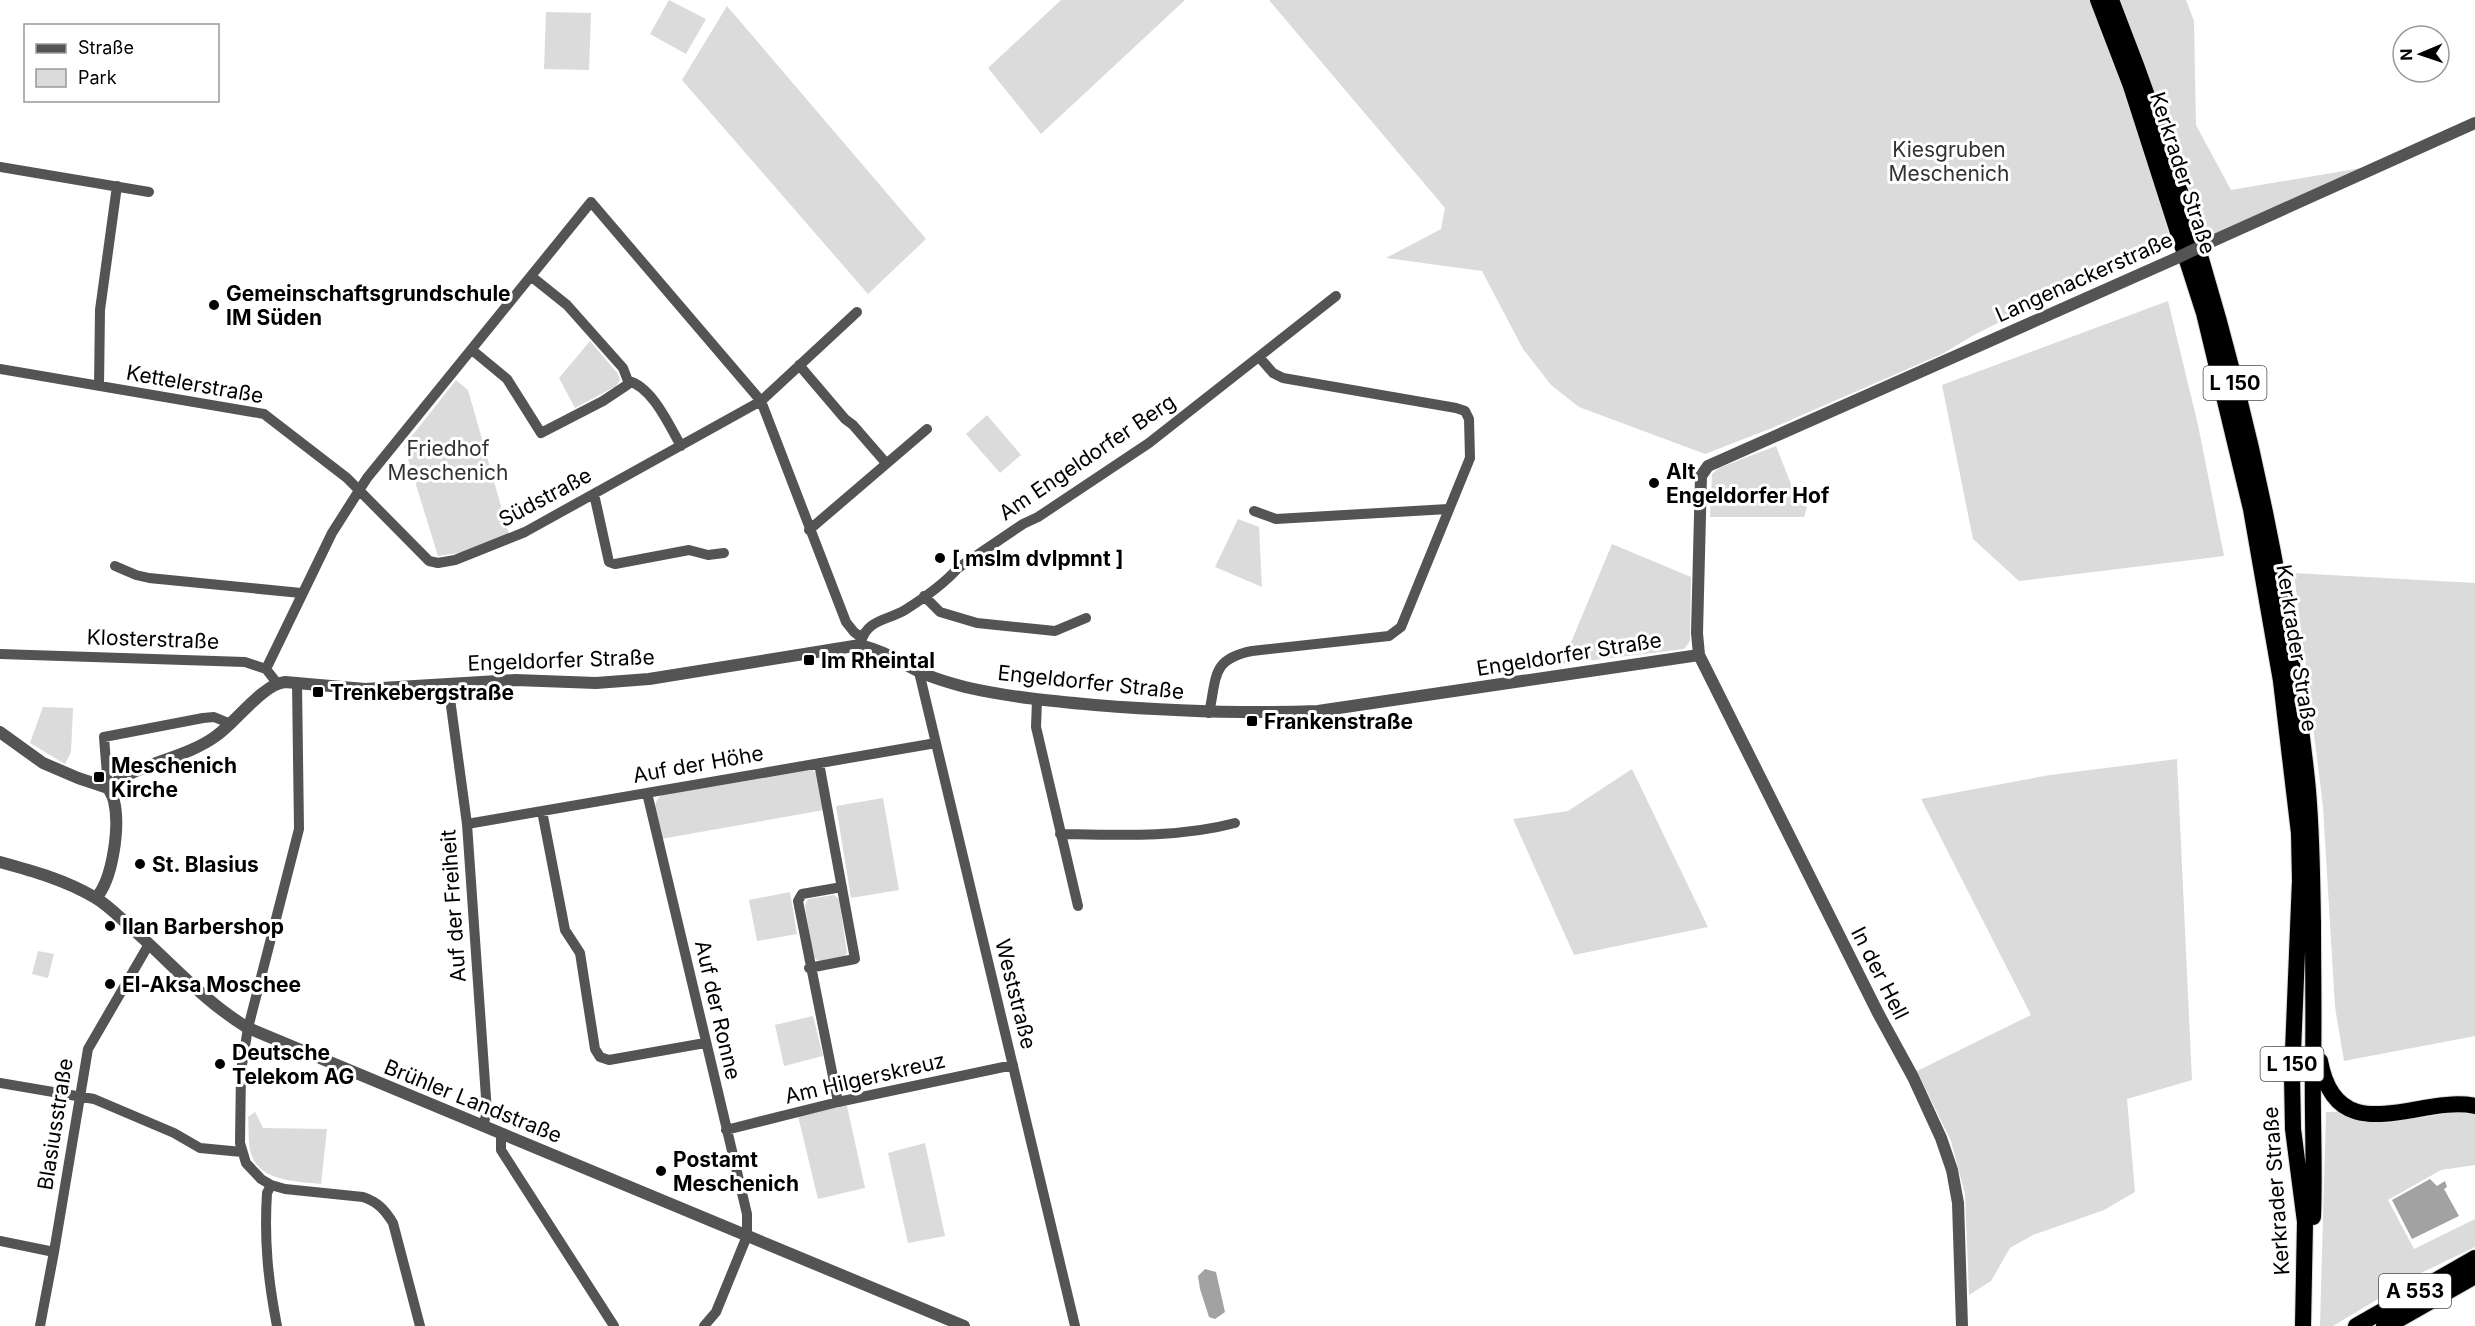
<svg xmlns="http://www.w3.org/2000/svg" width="2475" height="1326" font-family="Inter,sans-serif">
  <rect width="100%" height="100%" fill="#fff"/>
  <!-- green -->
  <path fill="#dbdbdb" d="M669,0L706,19L686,54L650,34Z
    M1061,0H1185L1041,134L988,68Z
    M1269,0H2089L2132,112L2169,234L2163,240L1974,335L1942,354L1772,428L1705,454L1579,407L1551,385L1523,349L1482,271L1386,258L1441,229L1445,208Z
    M2116,0H2186L2194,21L2196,125L2231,190L2367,167L2206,239Z
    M727,6L926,239L868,294L682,80Z
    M546,12L591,13L589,70L544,69Z
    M2168,301L2198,425L2224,556L2019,581L1973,539L1942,385Z
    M590,341L618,374L620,380L616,386L575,408L559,378Z
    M456,380L468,390L509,534L465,552L438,556L404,446Z
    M987,415L1021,455L1000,473L966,434Z
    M1776,446L1798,502L1807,507L1804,517H1710L1712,474L1719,468Z
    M1238,519L1259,527L1262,587L1215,567Z
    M1612,544L1691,577L1690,641L1684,649L1562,664Z
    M2294,573L2475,583V1036L2344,1061L2335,1007L2323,807Z
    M43,707L73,708L71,752L65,764L30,743Z
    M2177,759L2192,1080L2127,1099L2135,1192L2104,1210L2033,1235L2010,1248L1991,1281L1969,1295L1965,1194L1951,1141L1917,1071L2031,1015L1921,799L2050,775Z
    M809,768L817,773L824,810L661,839C658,824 648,803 663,794Z
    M1632,769L1708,927L1574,955L1513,819L1568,811Z
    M883,798L899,890L851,898L836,806Z
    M790,892L797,934L757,941L749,900Z
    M834,895L839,899L847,953L844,957L819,961L813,957L805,905L808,899Z
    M38,951L54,954L48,978L32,974Z
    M813,1016L823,1056L784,1066L775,1025Z
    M843,1105L847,1106L865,1188L818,1199L798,1116Z
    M255,1112L263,1128L327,1129L321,1184C295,1181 257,1182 250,1150C248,1140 249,1128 248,1117Z
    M2326,1112H2338L2362,1121L2386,1123L2457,1112L2475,1115V1165L2441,1170L2388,1200L2414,1249L2475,1219V1247L2423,1272L2333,1326H2320Z
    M925,1143L945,1236L908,1243L888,1153Z"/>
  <!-- water -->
  <path fill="#a2a2a2" d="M2430,1179L2437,1186L2445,1181L2447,1187L2444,1189L2459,1216L2412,1239L2392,1200Z
    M1205,1269L1216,1272L1225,1312L1215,1319L1209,1317L1200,1289L1198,1276Z"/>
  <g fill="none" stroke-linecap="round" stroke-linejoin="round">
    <!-- trunk casing -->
    <g stroke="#dbdbdb" stroke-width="18">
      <path id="trunk" d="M2098,0L2131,86L2204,313L2251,509L2281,681L2299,833L2300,880L2292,1076L2293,1129L2305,1222L2303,1326
        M2111,0C2210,250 2278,512 2307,780C2312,827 2312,875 2313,923C2313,971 2314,1019 2313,1067C2312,1117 2315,1167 2313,1217
        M2320,1061C2337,1154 2420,1094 2475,1106
        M2356,1326L2475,1258"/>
    </g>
    <!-- motorway casing -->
    <g stroke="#dbdbdb" stroke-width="20">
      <path id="motorway" d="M2385,1326L2475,1275"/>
    </g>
    <!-- minor -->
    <path stroke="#545454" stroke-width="10" d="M0,167L149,192
      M472,350L507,379L541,433L603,401L627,385L628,381L623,368L567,305L532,277
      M799,365L845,419L853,425L886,463
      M0,369L264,414L347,478L429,561L438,563L455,560L525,532L761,401L857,312
      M628,381C652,386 670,427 681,446
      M99,386L100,310L117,186
      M594,494L609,562L615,564L689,550L708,555L724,553
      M1254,511L1276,519L1448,509
      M809,530L927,429
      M115,566L136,575L149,578L301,593
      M924,596L940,612L977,623L1055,631L1086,618
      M861,642C867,619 889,620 905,610C924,598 944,584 958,568L1023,524L1038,517L1149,443L1336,296
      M0,654L245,662L266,669L277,683
      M266,669L332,533L367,478L591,202L761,401L846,622L854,632L862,638
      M919,672L1075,1326
      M297,683L299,829L248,1028L241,1071L240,1143L246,1163L261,1179L271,1185L285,1189L363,1197C378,1202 385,1210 393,1223L420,1326
      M448,684L467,824L487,1112L483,1126
      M1037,700L1036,727L1078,906
      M1209,713C1217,677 1211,659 1252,651L1389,636L1401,627L1470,458L1469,419L1465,411L1456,408L1283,378L1273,373L1259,357
      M108,788L104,737L203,718L214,717L231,724
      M647,793L747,1214V1236L716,1312L704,1326
      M542,811L565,930L580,953L595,1049L600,1057L609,1060L705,1043
      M467,824L936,743
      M1060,834C1117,835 1179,838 1235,823
      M809,968L855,959L819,763
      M0,1083L94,1099L174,1133L200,1148L242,1152
      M838,1102L798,901L802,894L842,887
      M726,1130L838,1102L1013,1065
      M501,1134V1150L614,1326
      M271,1185L267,1193C264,1240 268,1280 277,1326
      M0,1241L54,1252
      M40,1326L54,1252L88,1049L149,944"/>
    <!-- tertiary -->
    <path stroke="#545454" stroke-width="12" d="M2206,244L2475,123
      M0,732L43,763L78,778L108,788C110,792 113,796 114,801C120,826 113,879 96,898
      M108,788C139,762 183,760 216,736C236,722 263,684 285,682L365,689L515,680L596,683L649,679L860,645C884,651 896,660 918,671C932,678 950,683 965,687C1008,697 1051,701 1095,705C1170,711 1243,714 1318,711L1699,655
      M0,862C33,871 65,880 94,897C110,906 123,921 137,933C174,966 205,1002 248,1028L964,1326
      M1962,1326L1958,1203L1952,1170L1941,1138L1913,1077L1878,1013L1699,655L1697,633L1701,476L1708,466L2179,257"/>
    <!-- trunk -->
    <use href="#trunk" stroke="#000" stroke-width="16"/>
    <!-- motorway -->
    <use href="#motorway" stroke="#000" stroke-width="18"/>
    <!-- tertiary-bridge -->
    <path stroke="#545454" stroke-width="12" d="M2179,257L2206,244"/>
  </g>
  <!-- markers -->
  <g fill="#000" stroke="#fff" stroke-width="2">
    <circle cx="214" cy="305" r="6"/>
    <circle cx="1654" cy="483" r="6"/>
    <circle cx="940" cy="558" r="6"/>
    <rect x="803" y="654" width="12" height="12" rx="3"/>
    <rect x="312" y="686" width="12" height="12" rx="3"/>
    <rect x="1246" y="715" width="12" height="12" rx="3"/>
    <rect x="93" y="771" width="12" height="12" rx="3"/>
    <circle cx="140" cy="864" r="6"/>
    <circle cx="110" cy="926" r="6"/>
    <circle cx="110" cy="984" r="6"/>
    <circle cx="220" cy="1064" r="6"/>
    <circle cx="661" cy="1171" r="6"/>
  </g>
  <g text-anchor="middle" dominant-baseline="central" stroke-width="6" stroke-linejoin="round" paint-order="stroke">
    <!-- shield labels -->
    <g fill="#fff" stroke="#4c4c4c" stroke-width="1.5">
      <rect x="2203.5" y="366" width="63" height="34" rx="4.5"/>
      <rect x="2260.5" y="1047" width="63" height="34" rx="4.5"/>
      <rect x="2379" y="1274" width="72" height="34" rx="4.5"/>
    </g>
    <g font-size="20" font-weight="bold" fill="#000">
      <text x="2235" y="383">L 150</text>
      <text x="2292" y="1064">L 150</text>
      <text x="2415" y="1291">A 553</text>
    </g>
    <!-- park labels -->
    <g font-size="21" fill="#323232" stroke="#fff">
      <text x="1949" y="149">Kiesgruben<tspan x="1949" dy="24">Meschenich</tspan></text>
      <text x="448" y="448">Friedhof<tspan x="448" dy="24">Meschenich</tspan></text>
    </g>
    <!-- street labels -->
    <g font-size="21" fill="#000" stroke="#fff">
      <text transform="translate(2183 173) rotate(72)">Kerkrader Straße</text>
      <text transform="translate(2084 277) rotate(-24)">Langenackerstraße</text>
      <text transform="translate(195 384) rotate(10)">Kettelerstraße</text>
      <text transform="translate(1087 457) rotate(-34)">Am Engeldorfer Berg</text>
      <text transform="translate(545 497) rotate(-28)">Südstraße</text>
      <text transform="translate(153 639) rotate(2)">Klosterstraße</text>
      <text transform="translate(2297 648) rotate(81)">Kerkrader Straße</text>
      <text transform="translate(1569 654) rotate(-9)">Engeldorfer Straße</text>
      <text transform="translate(561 660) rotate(-2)">Engeldorfer Straße</text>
      <text transform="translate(1091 682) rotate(6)">Engeldorfer Straße</text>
      <text transform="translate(698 764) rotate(-10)">Auf der Höhe</text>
      <text transform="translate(453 906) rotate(-94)">Auf der Freiheit</text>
      <text transform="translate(1880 973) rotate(63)">In der Hell</text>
      <text transform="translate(1016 994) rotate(76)">Weststraße</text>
      <text transform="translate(718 1010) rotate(77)">Auf der Ronne</text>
      <text transform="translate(865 1078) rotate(-13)">Am Hilgerskreuz</text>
      <text transform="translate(473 1101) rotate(22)">Brühler Landstraße</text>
      <text transform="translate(55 1124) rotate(-81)">Blasiusstraße</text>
      <text transform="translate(2276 1191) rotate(-94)">Kerkrader Straße</text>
    </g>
    <!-- poi labels -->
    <g font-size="21" font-weight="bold" fill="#000" stroke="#fff" text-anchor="start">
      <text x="226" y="293">Gemeinschaftsgrundschule<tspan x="226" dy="24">IM Süden</tspan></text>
      <text x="1666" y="471">Alt<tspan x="1666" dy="24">Engeldorfer Hof</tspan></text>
      <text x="952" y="558">[ mslm dvlpmnt ]</text>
      <text x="821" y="660">Im Rheintal</text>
      <text x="330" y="692">Trenkebergstraße</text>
      <text x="1264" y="721">Frankenstraße</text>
      <text x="111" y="765">Meschenich<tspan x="111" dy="24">Kirche</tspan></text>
      <text x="152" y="864">St. Blasius</text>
      <text x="122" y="926">Ilan Barbershop</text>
      <text x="122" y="984">El-Aksa Moschee</text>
      <text x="232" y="1052">Deutsche<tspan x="232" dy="24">Telekom AG</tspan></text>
      <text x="673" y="1159">Postamt<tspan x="673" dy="24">Meschenich</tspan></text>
    </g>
  </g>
  <!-- legend -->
  <rect x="24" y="24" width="195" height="78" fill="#ffffff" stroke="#999999" stroke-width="1.5"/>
  <rect x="36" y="44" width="30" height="9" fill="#545454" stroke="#999999" stroke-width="1.5"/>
  <text x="78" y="54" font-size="18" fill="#000000">Straße</text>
  <rect x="36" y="69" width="30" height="18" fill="#dbdbdb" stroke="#999999" stroke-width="1.5"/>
  <text x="78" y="84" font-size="18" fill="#000000">Park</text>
  <!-- north arrow -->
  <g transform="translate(2421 54) rotate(268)"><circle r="28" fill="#ffffff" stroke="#999999" stroke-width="1.5"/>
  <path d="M0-4.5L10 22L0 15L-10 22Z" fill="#000000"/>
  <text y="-9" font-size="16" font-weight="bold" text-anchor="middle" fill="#000000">N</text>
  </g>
</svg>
